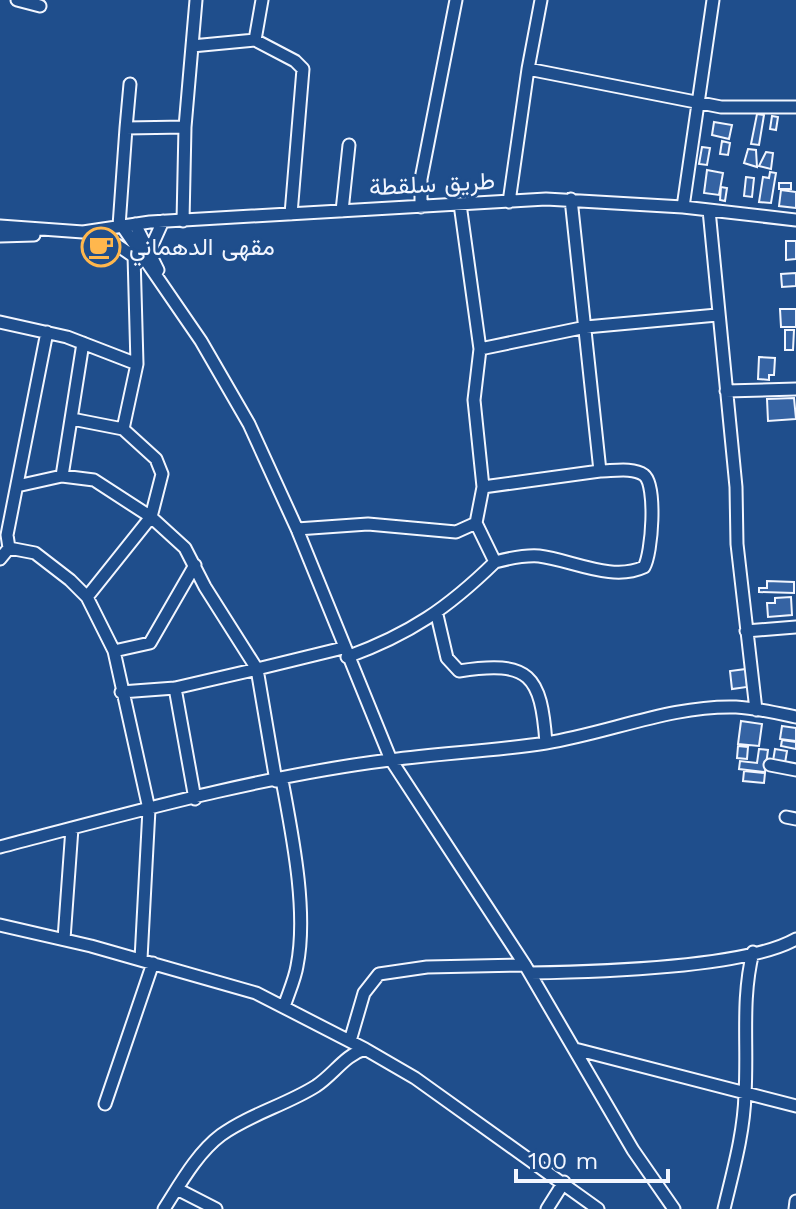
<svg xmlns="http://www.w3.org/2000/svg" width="796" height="1209" font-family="'Work Sans',Vazirmatn,sans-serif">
  <rect width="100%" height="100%" fill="#1f4e8c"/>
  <!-- building -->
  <path fill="#3563a3" stroke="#f2f6ff" stroke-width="2" d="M757,114L764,115L759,145L751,144Z
    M772,116L778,117L776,130L770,129Z
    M714,122L732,125L729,139L712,135Z
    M722,141L730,143L728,155L720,154Z
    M702,147L710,148L707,165L699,164Z
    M748,149L756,150L757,167L744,163Z
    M766,152L773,153L771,169L759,166Z
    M707,170L723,173L719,195L704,193Z
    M770,172L776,173L771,203L759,202L763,177L769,178Z
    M746,177L754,178L752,197L744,196Z
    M779,183H791V189H779Z
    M721,187L727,188L725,201L720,200Z
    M781,190L796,192V208L779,206Z
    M786,241H796V259L786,260Z
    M796,273V286L782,287L781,274Z
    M780,309H796V327H781Z
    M785,330H794L793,350H785Z
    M759,357L775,358L774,375H769V380L758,379Z
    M794,398L796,419L768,421L767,399Z
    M767,581L794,582V593L759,592V588H767Z
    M791,597L792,615L768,617L767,603H775V598Z
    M746,669L747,687L732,689L730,671Z
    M741,721L762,724L759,746L738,744Z
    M782,726L796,728V741L780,739Z
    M782,740L796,742V749L781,746Z
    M738,746L748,747L747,759L737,758Z
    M759,749L768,750L765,772L739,769L740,761L757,763Z
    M775,749L787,751L785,763L773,761Z
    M744,771L765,773L764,783L743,781Z"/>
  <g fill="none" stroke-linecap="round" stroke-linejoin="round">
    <!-- minor casing -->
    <g stroke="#f2f6ff" stroke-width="15">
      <path id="minor" d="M17,0L40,6
        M255,40L295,61L303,69L291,214
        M192,46L255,40L262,0
        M528,69L541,0
        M126,128L130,84
        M509,202L528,69L721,107H796
        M421,207V179L456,0
        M683,207L713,0
        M709,210L736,487L737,544L756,710
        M342,211L349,145
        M183,221L185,127L196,0
        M135,224L158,270
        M0,226L83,232L150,222L546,199L683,207L796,220
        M119,226L126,128L185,127
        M122,226L201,341L249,424L297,529L391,760L525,965L633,1150L674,1209
        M87,234L117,245L139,260
        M0,236L34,235
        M149,252L163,221
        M0,322L67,337L137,364
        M47,332L7,535L9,548L35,553L70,580L87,597L114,651L149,809L141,959
        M480,349L586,327L717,315
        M726,391L796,389
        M72,419L123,429L156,459L162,474L151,517L87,597
        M123,429L137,364L134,255
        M62,476L83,343
        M17,486L62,476L94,480L151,517L185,548L205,587L257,669L343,648
        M483,487L600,471L571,199
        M476,523L495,562
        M297,529L368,524L456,532L476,523L483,487L474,400L480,349L460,204
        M0,559L9,548
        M437,615L447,658L459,671C530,660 541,675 546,743
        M746,631L796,627
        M114,651L150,643L195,565
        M347,657C410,634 448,608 495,562C510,558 524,555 539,556C572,560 612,582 644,567C652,554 657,485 644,475C633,467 613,471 600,471
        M175,688L195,799
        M121,692L175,688L257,669L276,781
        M770,765L796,770
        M282,780C292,834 308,911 297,966C295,979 288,994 284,1007
        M786,817L796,819
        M0,847C126,814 260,776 390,760C442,753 494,751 546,743C609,733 672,705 736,707C756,708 777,713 796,717
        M0,925L91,946L256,993L365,1049
        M64,939L72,828
        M530,973C593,972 745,968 796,939
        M350,1041L364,993L379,974L427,967L525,965
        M575,1049L796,1106
        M105,1104L153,963
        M177,1189L216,1209
        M164,1209C180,1184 197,1153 221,1135C250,1114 286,1105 316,1086C334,1074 345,1055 365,1049L415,1078L598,1209
        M547,1209L564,1182
        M724,1209C733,1171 744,1133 745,1094C748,1045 741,1000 753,952
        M795,1209L796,1201"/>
    </g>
    <!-- minor -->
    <use href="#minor" stroke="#1f4e8c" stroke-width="11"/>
  </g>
  <!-- icons -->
  <defs>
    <g id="cafe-ring" transform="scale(2)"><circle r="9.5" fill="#1f4e8c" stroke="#ffb74d" stroke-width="1.5"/><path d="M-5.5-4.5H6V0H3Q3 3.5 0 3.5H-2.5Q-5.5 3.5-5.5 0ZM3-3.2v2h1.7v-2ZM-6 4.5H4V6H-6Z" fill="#ffb74d"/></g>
  </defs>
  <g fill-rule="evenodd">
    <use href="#cafe-ring" x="101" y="247"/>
  </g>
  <g text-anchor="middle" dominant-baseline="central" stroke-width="6" stroke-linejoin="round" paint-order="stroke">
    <!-- street labels -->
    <g font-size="24" fill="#f2f6ff" stroke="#1f4e8c">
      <text transform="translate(432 184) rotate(-3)">طريق سلقطة</text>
    </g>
    <!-- poi labels -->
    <g font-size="24" fill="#f2f6ff" stroke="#1f4e8c" text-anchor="start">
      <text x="129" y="247">مقهى الدهماني</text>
    </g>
  </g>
  <!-- scale -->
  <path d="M516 1169v12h152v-12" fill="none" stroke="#f2f6ff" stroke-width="4"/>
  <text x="528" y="1169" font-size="24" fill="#f2f6ff" stroke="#1f4e8c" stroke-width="6" paint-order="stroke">100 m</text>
</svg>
